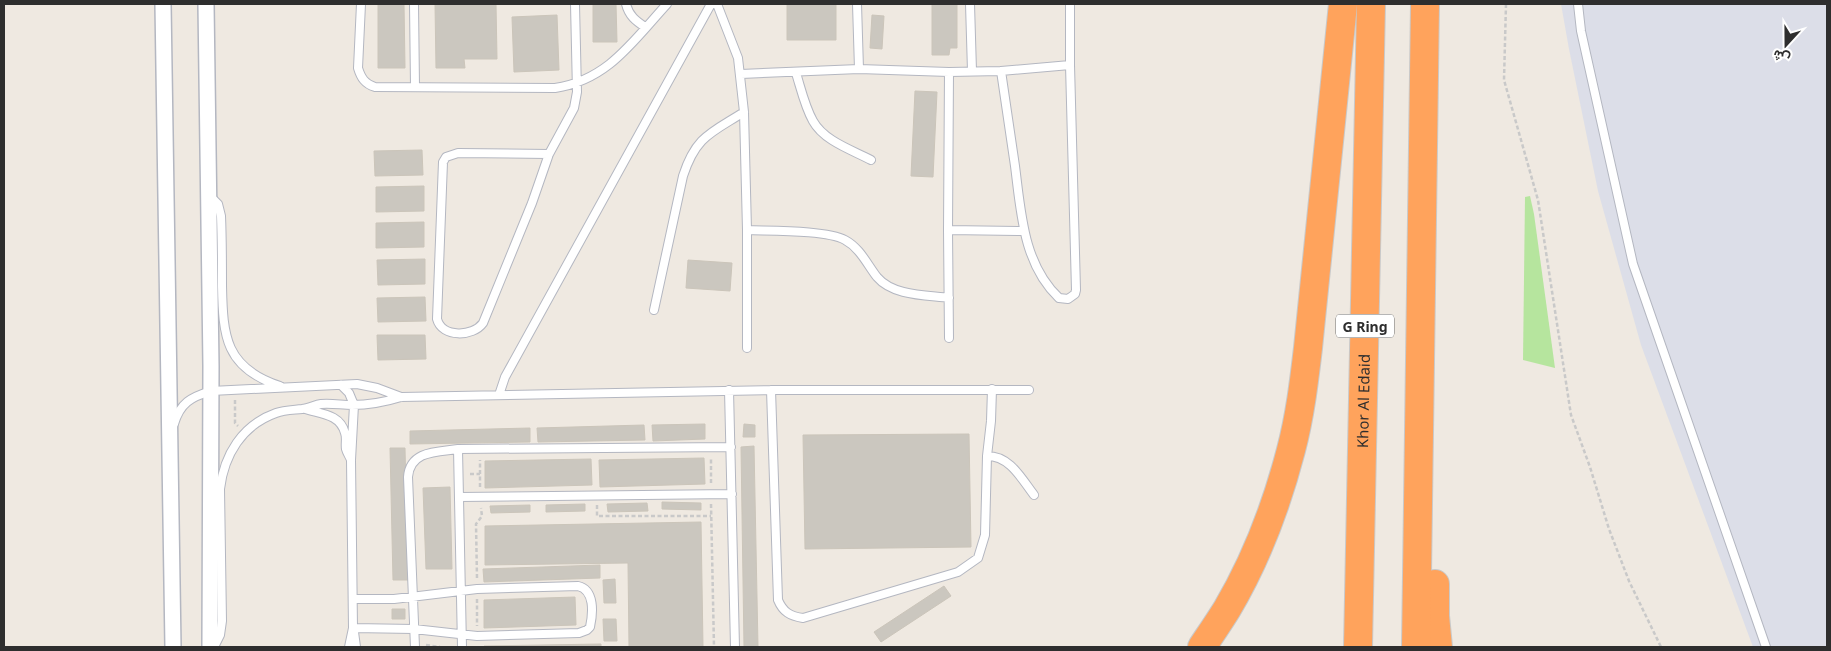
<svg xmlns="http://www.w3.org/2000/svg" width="1831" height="651" font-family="'Noto Sans',Vazirmatn,sans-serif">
  <rect width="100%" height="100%" fill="#efe9e1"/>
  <!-- airport -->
  <path fill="#dcdee8" d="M1561,4H1827V647H1753L1641,345L1598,191L1569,49Z"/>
  <!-- green -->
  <path fill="#b6e59e" d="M1530,196L1534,214L1555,368L1523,360L1525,197Z"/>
  <!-- building -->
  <path fill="#cbc7bf" stroke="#cbc5ba" d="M378,4H404L405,68H378Z
    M435,4H496L497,59H464L465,68H436Z
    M593,4H616L617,42H593Z
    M787,4H836V40H787Z
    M932,4H957V48H950L949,55H932Z
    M557,15L559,70L514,72L512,17Z
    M872,15L884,16L882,49L870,48Z
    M915,91L937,92L933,177L911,176Z
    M422,150L423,175L375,176L374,151Z
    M424,186V211L376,212V187Z
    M424,222V247L376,248V223Z
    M425,259V284L378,285L377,260Z
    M688,260L732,263L730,291L686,288Z
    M425,297L426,321L378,322L377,298Z
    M377,335H425L426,359L378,360Z
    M705,424V439L653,441L652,425Z
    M744,424L755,425V437H743Z
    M644,425L645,440L538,442L537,428Z
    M530,428V442L410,444V431Z
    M969,434L971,547L805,549L803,435Z
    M754,446L758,647H744L741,447Z
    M390,448H405L408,580H393Z
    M704,458L705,484L600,487L599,460Z
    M591,459L592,485L485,488V461Z
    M450,487L452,569H426L423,488Z
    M662,502L701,503V510L662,509Z
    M647,503L648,511L608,512L607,504Z
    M585,504V511L546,512V505Z
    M530,505V512L491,513L490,506Z
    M701,522L703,647H629L628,563L485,565V526Z
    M600,565V578L484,582L483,569Z
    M615,579L616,603H604L603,580Z
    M944,586L951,596L881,642L874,632Z
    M575,597L576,625L484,628V600Z
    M392,609H405V619H392Z
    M603,619H616L617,641H604Z
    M601,644V647H484V646Z"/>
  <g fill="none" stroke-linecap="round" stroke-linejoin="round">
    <!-- lane casing -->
    <g stroke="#b4b7c1" stroke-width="10">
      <path id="lane" d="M361,4L358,68C361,78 365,84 375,87L555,88C608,80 633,41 667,4
        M414,4L415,87
        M626,4C629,16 636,21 645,27
        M717,4L738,58L744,112L747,230V348
        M857,4L859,69
        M970,4L972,71
        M1578,4L1581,31L1633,264L1766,647
        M1001,71C1006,103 1010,134 1015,166C1021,212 1023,264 1059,298L1068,299L1075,294L1076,290L1070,65V4
        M949,72L948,230L949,338
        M796,73C801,89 805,107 813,121C824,141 852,150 871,160
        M741,74L859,69L949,72L1001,71L1070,65
        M549,154L458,153L446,157L443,162L437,319C442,338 473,337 483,323L532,203L549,154L574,108L577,92L575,4
        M210,196L218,204L221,216C222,239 222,262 222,286C223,336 225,368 280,386
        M747,230C770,231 827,230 845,240C860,248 867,264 877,277C893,296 926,295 949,298
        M948,230L1024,231
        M654,310L683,176C696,136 711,133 744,112
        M341,385L349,393L354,405L351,460L353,628L349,647
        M729,390L735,647
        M771,390L778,600C783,612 790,616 803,618L958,572L978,558L985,535L987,456L991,421L992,389
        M499,395L505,377L711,4
        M305,409C321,414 340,414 345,433C347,438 345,444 346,449C347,453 350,457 351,460
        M174,424C180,403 191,397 211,391L357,384L377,388L401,397
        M458,449L462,647
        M987,456C1010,456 1021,478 1034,495
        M459,497L732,494
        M353,599H394L477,589L578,586C595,590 593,613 590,627L587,630L579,633L477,636L414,629L353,628
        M354,632L356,647
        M214,647L220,635L222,621L220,489C224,455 242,425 276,413C284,410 293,410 302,409C309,408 315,405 321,404C331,403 342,405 352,405C368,405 385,402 401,397L771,390H1029
        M415,647L408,477C410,450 438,452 458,449L731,447"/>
    </g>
    <!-- street casing -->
    <g stroke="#b4b7c1" stroke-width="18">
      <path id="street" d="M163,4L173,647
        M206,4L211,366L210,647"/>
    </g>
    <!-- highway casing -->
    <g stroke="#c9c9c9" stroke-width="30">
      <g id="highway">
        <path d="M1435,584V616L1438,647"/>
        <path d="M1202,647C1210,635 1219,622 1227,609C1256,560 1277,504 1291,450C1300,416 1304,382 1308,348L1343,4"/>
        <path id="s1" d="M1358,647L1371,4"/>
        <path d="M1416,647L1425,4"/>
      </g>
    </g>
    <!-- path -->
    <path stroke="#c9c9c9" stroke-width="2.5" stroke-dasharray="4 2.5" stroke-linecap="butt" d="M1506,4L1504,80L1538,200L1571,415L1590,467L1609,529L1629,581L1661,647
      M235,400V423L238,426
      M470,474H480
      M711,483V459
      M480,487V460
      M711,504L714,647
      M597,505V516H711
      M477,578L476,524L482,516L481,508
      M477,599V626
      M426,645L440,647"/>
    <!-- lane -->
    <use href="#lane" stroke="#fff" stroke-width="8"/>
    <!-- street -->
    <use href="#street" stroke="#fff" stroke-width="15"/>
    <!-- highway -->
    <use href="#highway" stroke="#ffa35c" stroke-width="28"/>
  </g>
  <g text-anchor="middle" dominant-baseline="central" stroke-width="4" stroke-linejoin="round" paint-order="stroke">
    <!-- shield labels -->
    <rect fill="#fff" stroke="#6d6d6d" stroke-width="1" x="1336" y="314.5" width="58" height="23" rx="4"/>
    <g font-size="14" font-weight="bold" fill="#2e2e2e">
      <text x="1365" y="326">G Ring</text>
    </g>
    <!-- street labels -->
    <g font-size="15" fill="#2e2e2e" stroke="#fff">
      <text stroke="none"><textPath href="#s1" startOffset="246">Khor Al Edaid</textPath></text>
    </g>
  </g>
  <!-- border -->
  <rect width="1831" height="651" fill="none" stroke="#2e2e2e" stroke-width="10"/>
  <!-- north arrow -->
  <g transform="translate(1786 45) rotate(201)" stroke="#ffffff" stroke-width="4" paint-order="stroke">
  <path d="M0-4L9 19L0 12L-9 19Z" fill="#2e2e2e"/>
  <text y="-8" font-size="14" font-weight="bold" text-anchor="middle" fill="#2e2e2e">ش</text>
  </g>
</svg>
